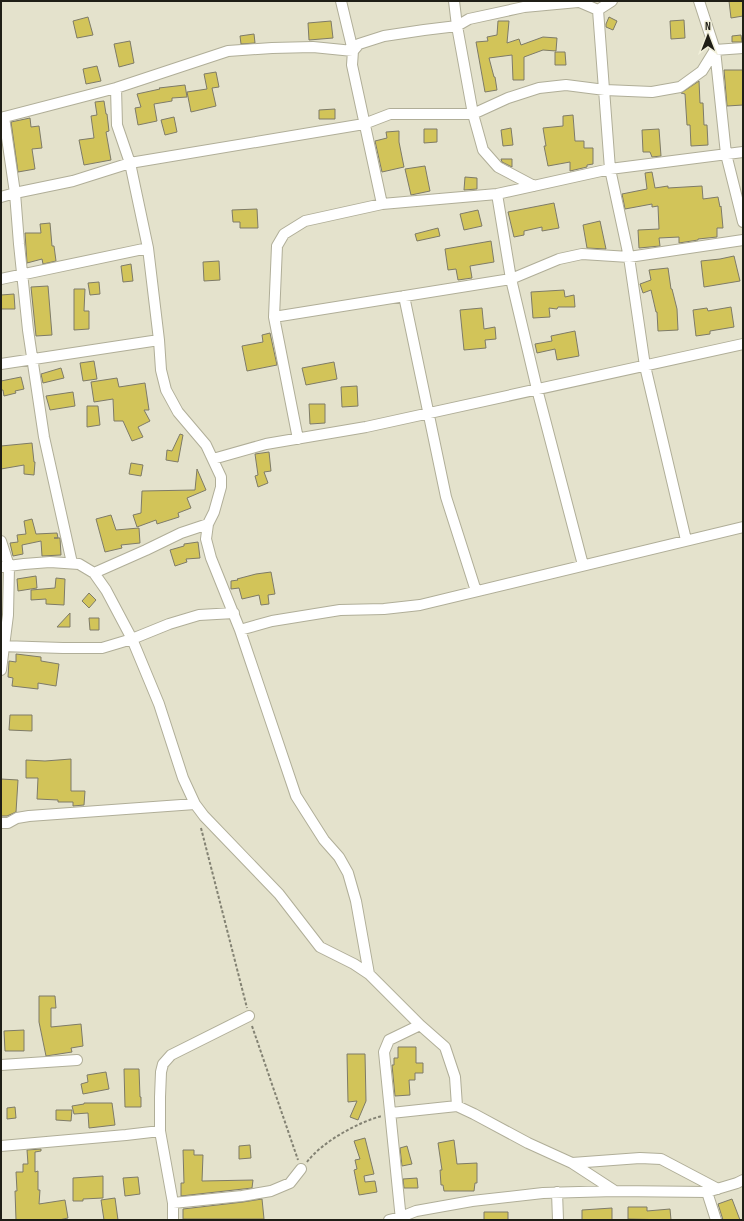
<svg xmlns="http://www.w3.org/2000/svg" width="744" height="1221" font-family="'Sofia Sans Condensed',sans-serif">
  <rect width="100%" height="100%" fill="#e4e2cc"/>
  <!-- building -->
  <path fill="#d2c459" stroke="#7e7b68" d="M729,1H743V16L731,18Z
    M88,17L93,35L77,38L73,21Z
    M609,17L617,21L613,30L606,27V24Z
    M684,20L685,38L671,39L670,21Z
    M331,21L333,38L309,40L308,23Z
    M498,21H509L507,43L519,39L521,45L543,37L557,38L556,51L543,50L524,57V80H513L512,55L489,58L494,77H495L497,90L485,92L476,42L488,41L487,37L497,35Z
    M254,34L255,43L241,44L240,36Z
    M741,35L742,42H732V36Z
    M130,41L134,63L119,67L114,44Z
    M555,52H565L566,65H555Z
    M97,66L101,81L86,84L83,69Z
    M724,70H743V105L727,106Z
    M216,72L219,87L212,88L216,106L191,112L187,92L207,89L204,74Z
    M699,81L700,103H703L704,125H707L708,145L691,146L690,125H687L685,94L681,93Z
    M185,85L187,97L172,98V101L154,104L157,121L138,125L135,108L141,107L137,94L160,89L159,88Z
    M104,101L106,114H107L109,131L106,132L111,160L84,165L79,140L94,138L91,116L97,115L95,102Z
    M335,109V119H319V110Z
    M573,115L575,141H584V148H593V164L587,165V167L570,171V162L548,166L544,146H546L543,128L563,126V116Z
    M174,117L177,132L165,135L161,120Z
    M30,118L31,127L39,126L42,148L32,149L35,169L18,172L11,122Z
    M511,128L513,145L503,146L501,130Z
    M424,129H437V142L424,143Z
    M659,129L661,156L652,157L650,152H643L642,130Z
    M399,131V142L404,167L382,172L375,141L387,138L386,132Z
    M501,159H512V167L502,162Z
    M425,166L430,191L411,195L405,169Z
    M652,172L655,188L668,186V188L702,186L703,199L718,197L720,207L721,206L723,228H717V237L698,239V240L679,243V237L659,238L660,246L639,248L638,230L659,229L658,206L652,207V204L625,209L622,194L647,189L645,173Z
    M465,177L477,178V189L464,190Z
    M554,203L559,228L542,231V227L524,231V235L514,237L508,212Z
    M257,209L258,228H240V222H233L232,210Z
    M478,210L482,226L464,230L460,214Z
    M600,221L606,249L587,248L583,225Z
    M50,223L52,246H54L56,261L43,264L42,259L27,263L25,233H41L40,224Z
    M438,228L440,236L417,241L415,234Z
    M491,241L494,262L470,266L472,278L458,280L456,269L448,270L445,249Z
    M734,256L740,281L704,287L701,261L720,259Z
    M219,261L220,280L204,281L203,262Z
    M131,264L133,281L123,282L121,266Z
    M668,268L671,289H672L677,309L678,330L658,331L657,312H656L651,290L643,293L640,284L651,280L649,270Z
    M99,282L100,294L90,295L88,283Z
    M48,286L52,335L36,336L31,287Z
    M74,289H85L84,311H89V329L74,330Z
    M564,290L565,297L574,295L575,307H558L557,309L549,308L550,317L533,318L531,292Z
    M14,294L15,309H1V295Z
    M731,307L734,327L710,331V334L696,336L693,310L707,308L708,311Z
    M482,308L484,329L495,327L496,339L485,340L486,348L464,350L460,310Z
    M575,331L579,356L557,360L555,349L537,353L535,344L552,341L551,336Z
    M270,333L277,365L247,371L242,346L263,342L262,335Z
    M94,361L97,379L83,381L80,363Z
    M334,362L337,379L306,385L302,368Z
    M61,368L64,378L43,383L41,374Z
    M21,377L24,389L15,391L16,393L4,396L3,390H1V381Z
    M117,378L119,387L145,383L149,410H144L150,421L138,427L143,437L132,441L123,421H114L113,399L94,402L91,382Z
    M357,386L358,406L342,407L341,387Z
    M73,392L75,406L50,410L46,396Z
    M309,404H325V423L310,424Z
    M87,406H98L100,425L87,427Z
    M180,434L183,435L178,462L166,460L167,450L172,451Z
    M32,443L34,462H35L34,475L24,474V465L1,469V446Z
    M269,452L271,471L264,472L268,483L258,487L255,476L258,475L255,454Z
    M131,463L143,465L141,476L129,474Z
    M197,469L206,490L187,498L191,508L178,513L179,517L157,524L156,520L137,527L133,515L141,513L142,491L195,490Z
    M111,515L116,530L139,528L140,543L121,545L122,548L105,552L96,519Z
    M32,519L36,534L57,533L58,538H54H60L61,555L42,556L41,541L22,545L23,554L13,556L10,543L18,542L17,535L26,534L24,521Z
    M198,542L200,558L186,559L187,562L175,566L170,550L184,546V544Z
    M271,572L275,594L268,595L269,604L261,605L259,595L242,599L239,588L231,589V581L238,580L237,579L256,574Z
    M36,576L37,588L18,591L17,579Z
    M56,578L65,579L64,605L46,604V599L31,600V590L55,588Z
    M89,593L96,600L89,608L82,601Z
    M70,613V627H57Z
    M89,618H99V630H90Z
    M16,654L41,657V661L59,664L56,686L38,683V689L12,686L13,678L8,677L9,661L16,662Z
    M10,715H32V731L9,730Z
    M71,759V791H85L84,805L73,806V802H58V800L37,799L38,778H26V760L45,761Z
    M1,779L18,780L16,812L7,816H1Z
    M39,996H55L56,1008H51V1027L81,1024L83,1046L71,1048L72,1052L46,1056L39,1022Z
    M24,1030V1051H5L4,1031Z
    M398,1047H416V1063H423V1073H415V1080H409L410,1095L395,1096L392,1065H394V1058H398Z
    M347,1054H365L366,1101L358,1120L350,1117L357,1101L348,1102Z
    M124,1069H139L140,1097H141V1107H125Z
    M106,1072L109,1089L83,1094L81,1084L88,1082L87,1075Z
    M84,1103H112L115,1125L89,1128L88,1113L74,1114L72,1106L84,1104Z
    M15,1107L16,1118L7,1119V1108Z
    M56,1110H72L71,1121L56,1120Z
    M365,1138L374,1174L364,1176L365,1182L375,1181L377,1192L359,1195L354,1170L357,1169L355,1160L360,1159L354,1141Z
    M454,1140L457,1164L477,1163V1183H475L474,1191H444L443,1185H441L440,1170H442L438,1143Z
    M250,1145L251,1158L239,1159V1146Z
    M407,1146L412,1164L402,1166L400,1148Z
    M41,1149V1151L35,1152V1172L38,1171V1190H40L39,1204L65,1200L68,1218L59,1220H16L15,1191H17L16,1172H23V1164H28L27,1150Z
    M183,1150H194V1155H203L202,1181L253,1180L252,1188L181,1196V1183H184Z
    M103,1176V1198L83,1199V1201H73V1178Z
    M138,1177L140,1194L125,1196L123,1178Z
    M417,1178L418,1188H404L403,1179Z
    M115,1198L118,1220H104L101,1200Z
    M262,1199L264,1219H183V1209L243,1202Z
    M732,1199L740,1220H723L718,1204Z
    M628,1207H647V1211L670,1209L671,1220L628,1219Z
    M612,1208V1220H582V1210Z
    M484,1212H508V1220H484Z"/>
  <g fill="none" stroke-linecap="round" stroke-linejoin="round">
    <!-- street casing -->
    <g stroke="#b0ae98" stroke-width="12">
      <path id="street" d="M454,1L457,26L473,114L483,150L498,167L534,186
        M577,1L598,10
        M699,1L715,50L726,154L743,222
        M598,10L610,169L629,257L645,366L686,540
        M598,10L612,1
        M116,88L117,125L130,163L148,248L159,340L161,370L166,390L178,412L206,445L221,477V487L214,512L208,524L206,539L211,558L240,630L296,796L324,840L339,857L348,873L356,901L369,974
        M1,118L116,88L228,51L272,48L313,47L353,51L341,1
        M497,194L511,279L537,389L583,565
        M1,197L15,193L4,117
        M382,204L352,65L353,51L359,44L384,36L424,30L457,26L469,19L524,7L578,2
        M1,279L148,248
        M404,296L446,497L476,591
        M274,317L511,279L559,259L582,254L629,257L743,240
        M1,364L159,340
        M298,439L274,317L277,246L284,234L305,221L382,204L497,194L610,169L743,152
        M213,459L266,444L366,427L743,344
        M1,541L9,566L8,615L1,670
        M72,563L44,437L28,330L19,244L15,193L73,181L130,163L364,124L390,114H473L508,98L539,88L566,85L605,90L652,92L680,87L702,71L715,50L743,48
        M1,567L24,564L50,562L79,564L94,573L106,590L132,639L159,704L183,778L195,804L204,816L279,894L320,947L354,964L369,974L420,1025L445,1047L455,1077L457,1106L474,1114L528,1143L572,1163L615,1191
        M94,573L146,550L181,533L208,524
        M240,630L272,621L340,610L384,609L420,605L743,527
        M1,646L63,648H102L132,639L169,624L199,615L234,613
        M1,823H8L17,818L29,816L195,804
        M1,1065L77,1060
        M391,1113L457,1106
        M1,1146L126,1135L160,1131
        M572,1163L640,1158L661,1159L718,1189
        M557,1192L558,1220
        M707,1192L716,1220
        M173,1203L242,1196L271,1191L290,1183L301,1169
        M173,1220V1203L160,1131V1097L161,1072L163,1064L171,1055L249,1016
        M389,1220L401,1217L416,1211L472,1201L543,1193L615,1191L707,1192L737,1183L743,1180
        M401,1220L384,1052L389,1040L420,1025"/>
    </g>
    <!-- path -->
    <path stroke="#838273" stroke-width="2" stroke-dasharray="3 2" stroke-linecap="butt" d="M201,828L247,1008
      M252,1026L298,1160
      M307,1162C322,1142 358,1122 382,1116"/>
    <!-- street -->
    <use href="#street" stroke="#fff" stroke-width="10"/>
  </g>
  <!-- border -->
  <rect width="744" height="1221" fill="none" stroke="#1f1e16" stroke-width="4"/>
  <!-- north arrow -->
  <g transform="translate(708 36)" stroke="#f1efd9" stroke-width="3" paint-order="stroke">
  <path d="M0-3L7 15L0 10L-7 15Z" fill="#1f1e16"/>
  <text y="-6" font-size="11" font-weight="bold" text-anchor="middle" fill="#1f1e16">N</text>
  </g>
</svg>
